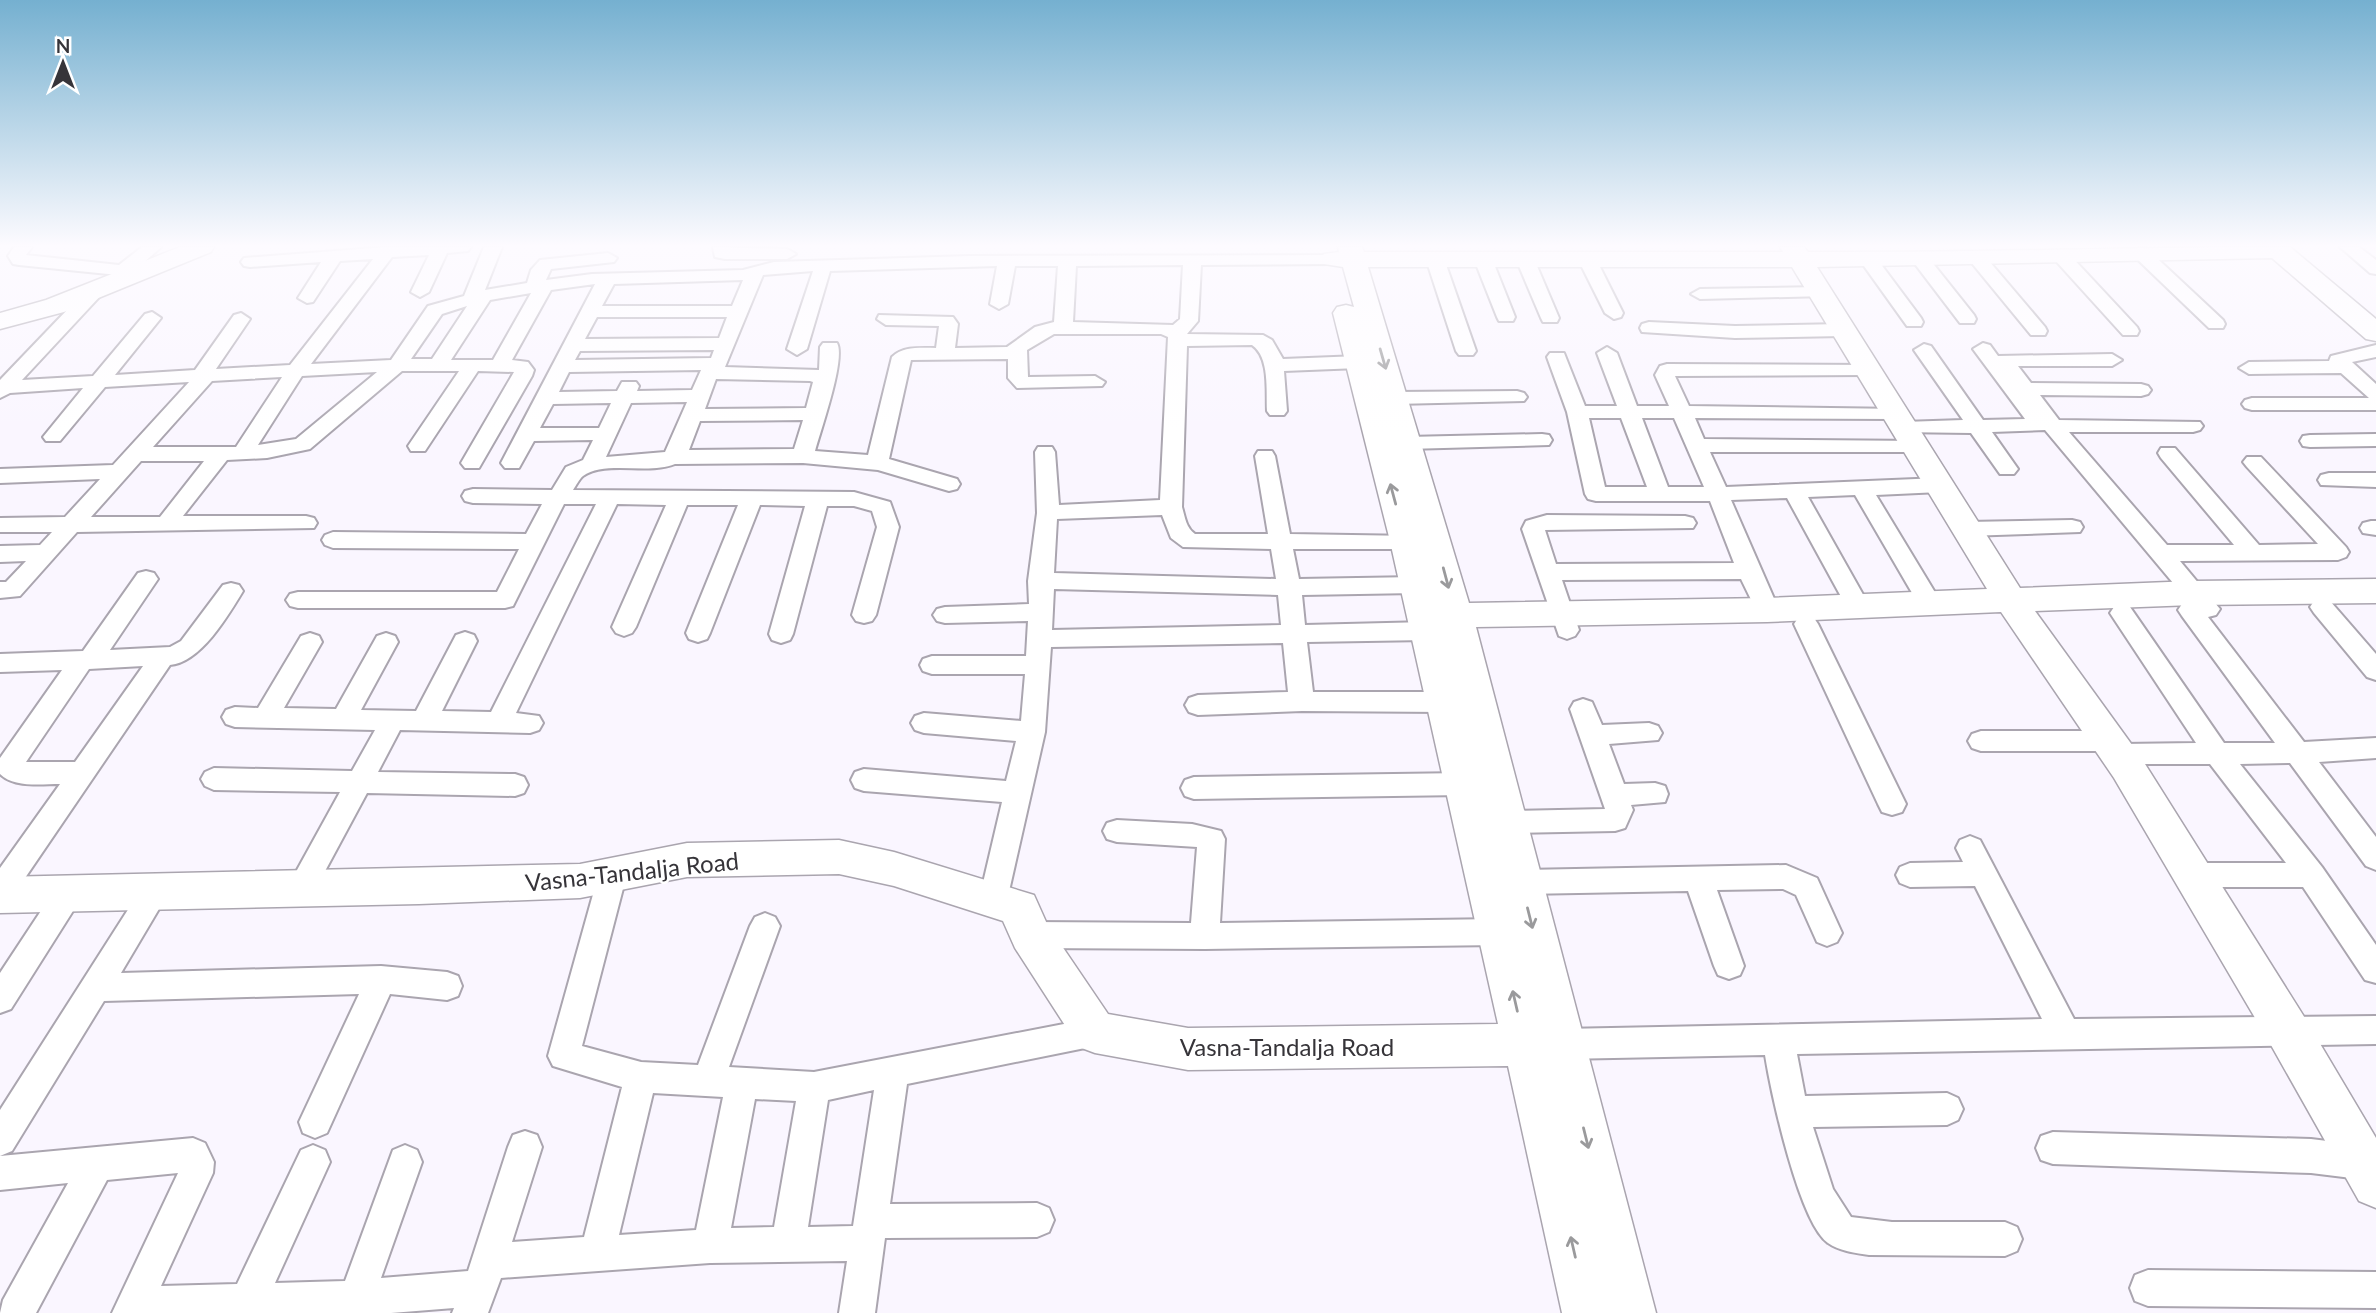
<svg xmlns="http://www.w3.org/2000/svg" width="2376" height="1313" font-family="Lato,sans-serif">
  <rect width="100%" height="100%" fill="#faf6ff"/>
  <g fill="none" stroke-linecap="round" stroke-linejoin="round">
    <!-- street casing -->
    <g stroke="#aaa5af" stroke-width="4">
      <path id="street" d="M14,247H32L26,255L119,265L142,247H161L139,267L147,272L138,277L19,265L13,264L8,256Z
        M387,247H471L468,251L447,253L429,292L420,297L411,292L429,255L392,257L311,364L391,360L428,306L464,296L484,247H502L485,290L527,283L531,270L540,260L608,253L617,258L614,262L551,269L546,280L592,274L743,270L774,262L969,256L1338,255L1341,259L1332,264L1201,265L1198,321L1187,334L1263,335L1272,340L1283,359L1359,356L1369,362L1359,368L1284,371L1287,411L1284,415H1270L1267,411C1266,391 1270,357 1252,345L1187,346L1182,507C1185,517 1186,528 1195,534H1268L1255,456L1258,451H1272L1275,456L1290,534L1414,536L1417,541L1414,546L1406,549H1293L1299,579L1416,577L1424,579L1428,585L1424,591L1416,593L1302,595L1305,625L1427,622L1436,625L1439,631L1436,637L1427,640L1307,642L1313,692H1444L1453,695L1457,702L1453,709L1444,712L1302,711L1198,715L1189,712L1185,705L1189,698L1198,695L1288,692L1283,643L1051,647L1045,732L1007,900L1003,909L993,912L983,909L979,900L1002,802L864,791L855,788L851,780L855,772L864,769L1006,781L1016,741L924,733L915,730L911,723L915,716L924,713L1021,721L1025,674H932L923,671L920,665L923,659L932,656H1026L1028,621L945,623L937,621L933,615L937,609L945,607L1029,604L1028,581L1037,513L1035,452L1038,447H1052L1055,452L1059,505L1160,500L1168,337L1161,334H1054L1027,350L1028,377L1095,376L1105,382L1102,386L1017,388L1008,378V359L911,360L889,459L957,479L960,484L957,489L949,491L878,470L803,463L675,464C649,475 604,460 583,476C579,479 576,486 573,490L854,492L890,502L899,527L876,615L872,621L864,623L856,621L852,615L877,527L872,511L854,506H827L793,634L790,640L781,643L772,640L769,634L805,506L760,505L710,633L707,639L698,642L689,639L686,633L738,505H687L636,627L632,633L624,636L616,633L612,627L666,505L617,504L516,713L539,716L543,723L539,730L530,733L400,730L378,772L515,774L524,777L528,785L524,793L515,796L367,793L310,899L300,902L290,899L286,890L340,792L214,790L205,786L201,779L205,772L214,768L352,771L375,730L235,727L226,724L222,717L226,710L235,707L258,708L301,636L310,633L319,636L322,642L284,708L336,709L377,636L386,633L395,636L398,642L361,710L416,711L456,635L465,632L474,635L477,641L442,711L491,712L596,504H564L513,606L505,608H298L290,606L286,600L290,594L298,592H497L519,549L333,548L325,545L322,540L325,535L333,532L526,534L542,504L473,503L465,501L462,496L465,491L473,489L552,490L566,467L583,460L593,440L534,441L519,468H505L501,463L595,284L551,290L512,360L528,362L534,370L532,376L479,468H465L461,463L514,372L478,371L425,451H411L408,446L459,371H402L310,449L267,458L227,460L183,516H306L314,518L317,523L314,528L77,532L20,596L0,598V582H6L26,561L0,562V546L40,545L52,532H0V518L65,517L100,479L0,483V469L113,465L189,382L105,387L60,441H46L43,437L83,388L10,393L0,398V380L91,285H103L106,289L103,293L22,380L93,376L145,314L152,312L161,318L115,375L195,370L234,315L241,313L250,319L216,369L290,365L373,259L340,261L313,302L307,303L298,298L321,262L250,267L244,266L241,262L244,258ZM1183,265L1180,319L1173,325L1073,322L1076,266ZM997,266L990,304L999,309L1008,304L1015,266H1058L1054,322L1035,327L1007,347L955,348L958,324L953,317L879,315L877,319L886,325L939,326L936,348C921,348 903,346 892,357L868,455L815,451C821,429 846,358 837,343H823L820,347L819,370L725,367L763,275L813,271L787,349L797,355L807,349L830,271ZM743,280L732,306H602L614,284ZM531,293L493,360H451L490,300ZM467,306L432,359H411L442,314ZM597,317H727L719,338L585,339ZM714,350L711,358L575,360L580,351ZM701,370L692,390L637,391L639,386L636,382H622L617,391L559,392L569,372ZM377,372L296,439L258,445L302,376ZM282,377L236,447H153L212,381ZM716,379L810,381L813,382L806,408L705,409ZM687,402L665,452L606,457L631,403ZM611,403L599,428H540L553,404ZM803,420L794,449L689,450L700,421ZM141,461H204L160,517H91ZM1162,515L1171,538L1183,547L1271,549L1276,579L1054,573L1057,519ZM1054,589L1278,595L1281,625L1052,630Z
        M713,247L787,249L796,254L787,259H725L715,257Z
        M2340,247H2359L2376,260V274L2370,273Z
        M2141,248L2147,249L2223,320L2225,324L2223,328H2209L2135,257L2132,253L2135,249Z
        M2061,251L2067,252L2137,327L2139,331L2137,335H2123L2055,260L2052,256Z
        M1977,253L1983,254L2045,327L2047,331L2045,335H2031L1971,262L1968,258L1971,254Z
        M1435,254L1444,259L1476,351L1473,355H1459L1456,351L1426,259Z
        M1483,254L1492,259L1515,317L1513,321H1499L1497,317L1474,259Z
        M1525,254L1534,259L1559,318L1557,322H1543L1541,318L1516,259Z
        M1587,254L1596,259L1623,313L1621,317L1614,319L1605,313L1578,259Z
        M1868,254L1874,255L1921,318L1923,322L1921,326H1907L1859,259Z
        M1921,255L1927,256L1974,315L1976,319L1974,323H1960L1912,260Z
        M1820,287L1829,292L1826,296L1700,299L1691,294L1700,289Z
        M1649,322L1735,326L1843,324L1852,330L1843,336L1735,338L1642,332L1640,328L1642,324Z
        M1983,343L1990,345L1998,356L2112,354L2122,360L2112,366H2018L2031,383L2141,384L2148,386L2151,390L2148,394L2141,396L2040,395L2059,420L2200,422L2203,426L2200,430L2193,432H2069L2167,545H2234L2161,458L2158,453L2161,448H2175L2259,545L2318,544L2247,467L2243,462L2247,457H2261L2346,547L2349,552L2346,557L2338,560L2180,561L2220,609L2216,615L2208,617L2304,742L2376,738V758L2319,762L2376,837V870L2366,866L2290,763L2240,764L2322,867L2376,945V983L2365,980L2303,887H2194L2184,883L2180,875L2184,867L2194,863H2286L2210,764H2117L2108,761L2104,754L2105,751H1981L1972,748L1968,741L1972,734L1981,731H2110L2119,734L2122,744L2196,743L2110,613L2114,607L2122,605L2130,607L2224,743H2275L2182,616L2178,610L2182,604L2189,602L2045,430L1992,432L2018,469L2014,474H2000L1971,433L1896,432L1893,428L1896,424L1903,422L1963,420L1914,350L1924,344L1931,346L1983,420L2025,419L1973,349Z
        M2376,345V357L2352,362L2376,384V410H2252L2245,408L2242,404L2245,400L2252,398H2369L2341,373L2249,374L2239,368L2249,362L2329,361L2331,356Z
        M1607,347L1617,353L1637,406H1669L1655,375L1660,366L1667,364L1874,365L1877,369L1874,373L1867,375L1675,376L1689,406L1901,409L1904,413L1901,417L1894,419L1695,418L1704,439L1922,441L1925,446L1922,451L1915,452H1710L1726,487L1940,478L1948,480L1951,485L1948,490L1940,492L1876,495L1942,604L1938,610L1930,612L1922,610L1855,495L1808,497L1870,607L1866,613L1858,615L1850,613L1787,498L1731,500L1779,610L1775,616L1767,618L1759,616L1741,579L1562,580L1579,630L1575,636L1567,639L1559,636L1522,529L1526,521L1547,515L1685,516L1693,518L1696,523L1693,528L1545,530L1556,564L1734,563L1710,501H1596L1588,499L1585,494L1567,412L1547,357L1550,353H1564L1585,406H1617L1597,353ZM1589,418H1621L1647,487H1605ZM1642,418H1674L1704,487H1668Z
        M1517,391L1524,393L1527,397L1524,401L1395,404L1388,402L1385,398L1388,394L1395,392Z
        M1542,434L1549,435L1552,440L1549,445L1407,449L1400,448L1397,443L1400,438L1407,437Z
        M2376,434V446L2310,447L2303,446L2300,441L2303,436L2310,435Z
        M2329,473H2376V487L2321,485L2318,480L2321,475Z
        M2072,520L2080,522L2083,527L2080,532L1967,536L1959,534L1956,529L1959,524L1967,522Z
        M2371,521H2376V535L2363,533L2360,528L2363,523Z
        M146,571L154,573L158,579L110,650L170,647L181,641L223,585L231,583L239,585L243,591C228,616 200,663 170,665L10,900L0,903V868L60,784C41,784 14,788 0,774V758L62,670L0,672V654L83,651L138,573ZM143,666L75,762H26L89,669Z
        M2322,599L2330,601L2376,654V680L2367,677L2314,613L2310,607L2314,601Z
        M1806,615L1814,618L1818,624L1906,804L1902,812L1892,815L1882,812L1878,804L1794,624L1798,618Z
        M1583,699L1592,702L1602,725L1649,723L1658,726L1662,733L1658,740L1609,744L1624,784L1655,783L1665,786L1668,794L1665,802L1631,805L1633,810L1625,828L1615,831L1507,833L1497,830L1493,822L1497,814L1507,811L1605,809L1570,709L1574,702Z
        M1464,773L1473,776L1477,784L1473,792L1464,795L1194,799L1185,796L1181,788L1185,780L1194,777Z
        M1117,820L1192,824L1221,831L1225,839L1220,923L1499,919L1509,923L1514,932L1509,941L1499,945L1205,949L1030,948L1020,944L1015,935L1020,926L1030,922L1191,923L1197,847L1117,842L1107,839L1103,831L1107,823Z
        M1970,836L1980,840L2074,1019L2376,1016V1044L1797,1054L1805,1096L1947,1093L1958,1098L1963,1109L1958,1120L1947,1125L1813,1127L1833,1189L1851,1217L1892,1222H2005L2017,1227L2022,1239L2017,1251L2005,1256L1869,1255C1856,1253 1839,1251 1828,1243C1799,1223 1771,1092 1765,1055L1563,1059L1552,1054L1547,1044L1552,1034L1563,1029L2042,1019L1975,886L1910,887L1900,883L1896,875L1900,867L1910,863L1963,862L1956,848L1960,840Z
        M613,861L623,865L627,873L582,1046L641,1062L698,1065L750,926L755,917L765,913L775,917L780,926L729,1067L814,1072L1095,1018L1106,1022L1111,1032L1106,1042L1095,1046L907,1084L890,1204L1037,1203L1049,1208L1054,1220L1049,1232L1037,1237L885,1238L875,1313H839L847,1261L710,1263L501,1278L488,1313H452L454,1308L391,1313H112L178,1173L107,1180L36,1313H0L3,1300L68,1183L0,1190V1110L145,883L155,880L165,883L169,892L121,973L381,966L447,972L458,976L462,986L458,996L447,1000L390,994L327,1133L315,1138L303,1133L299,1122L359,994L104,1001L12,1151L0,1156L193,1138L205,1143L214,1162L213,1173L161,1286L237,1284L301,1150L313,1145L325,1150L330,1162L275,1283L345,1281L393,1150L405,1145L417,1150L422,1162L381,1278L468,1271L508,1147L513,1135L525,1131L537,1135L542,1147L512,1242L584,1237L622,1087L553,1066L548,1056L599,873L603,865ZM874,1090L853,1226L808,1227L828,1100ZM653,1093L723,1097L696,1230L619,1235ZM755,1099L796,1101L774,1227L731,1228Z
        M1786,865L1817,878L1842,933L1837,942L1827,946L1817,942L1796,895L1783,889L1717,890L1744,966L1740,975L1729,979L1718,975L1714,966L1688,891L1521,894L1511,891L1507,882L1511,873L1521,870Z
        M68,882L78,885L82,894L78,903L11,1009L0,1013V973L58,885Z
        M2053,1132L2311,1139L2376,1147V1181L2311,1173L2053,1164L2041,1160L2036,1148L2041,1136Z
        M2148,1270L2376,1272V1308L2148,1306L2135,1301L2130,1288L2135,1275Z"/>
    </g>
    <!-- secondary casing -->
    <g stroke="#aaa5af" stroke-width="3">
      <path id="secondary" d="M180,247H214L211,252L64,312L0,329V313L46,300Z
        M1338,247H1362L1364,252H1783L1780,247H1804L1808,252C1968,253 2129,247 2290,247L2376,319V341L2366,339L2272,258L1817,267L2020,588L2193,581L2376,579V603L2193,605L2035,611L2140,756L2303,1015L2376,1138V1208L2359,1201L2271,1045L2114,778L2001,612L1767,622L1476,627L1656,1313H1562L1508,1066L1188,1070L1095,1053L1079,1047L1015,948L1003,921L894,886L839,874L687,877L580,898L419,904L0,913V877L580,864L687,843L839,840L894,852L1034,895L1047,924L1108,1014L1188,1028L1498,1024L1390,541L1333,313L1337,307L1346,305L1354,307L1343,267L1324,264L1320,259L1324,254L1339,252ZM1368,267H1792L1987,589L1767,598L1469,603Z"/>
    </g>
    <!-- street -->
    <use href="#street" fill="#fff" fill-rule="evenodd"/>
    <!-- secondary -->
    <use href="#secondary" fill="#fff" fill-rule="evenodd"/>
  </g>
  <!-- one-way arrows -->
  <defs><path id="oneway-shaft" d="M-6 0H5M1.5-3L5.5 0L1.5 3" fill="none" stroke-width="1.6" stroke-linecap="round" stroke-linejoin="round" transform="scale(1.75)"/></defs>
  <g stroke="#9a9a9c">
    <use href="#oneway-shaft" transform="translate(1383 359) rotate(74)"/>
    <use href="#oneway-shaft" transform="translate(1393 494) rotate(-105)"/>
    <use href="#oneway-shaft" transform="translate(1446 578) rotate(75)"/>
    <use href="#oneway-shaft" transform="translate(1530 918) rotate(76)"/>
    <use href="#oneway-shaft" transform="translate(1515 1001) rotate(-103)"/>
    <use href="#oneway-shaft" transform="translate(1586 1138) rotate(76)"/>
    <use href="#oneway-shaft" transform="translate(1573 1247) rotate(-103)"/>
  </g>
  <!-- sky -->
  <linearGradient id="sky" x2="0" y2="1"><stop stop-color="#75b0d0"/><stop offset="0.57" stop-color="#fdfbff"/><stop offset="1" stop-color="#fdfbff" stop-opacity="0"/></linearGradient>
  <rect width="2376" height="431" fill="url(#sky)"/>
  <g text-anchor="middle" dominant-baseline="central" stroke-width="5" stroke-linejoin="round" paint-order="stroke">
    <!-- near-street labels -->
    <g font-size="24" fill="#363439" stroke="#fff">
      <text transform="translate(632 871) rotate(-6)">Vasna-Tandalja Road</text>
      <text x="1287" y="1046">Vasna-Tandalja Road</text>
    </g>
  </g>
  <!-- north arrow -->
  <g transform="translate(63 63)" stroke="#ffffff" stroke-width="5" paint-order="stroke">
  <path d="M0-5L12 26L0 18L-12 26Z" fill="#363439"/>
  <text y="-10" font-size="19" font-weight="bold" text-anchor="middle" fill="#363439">N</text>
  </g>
</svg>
